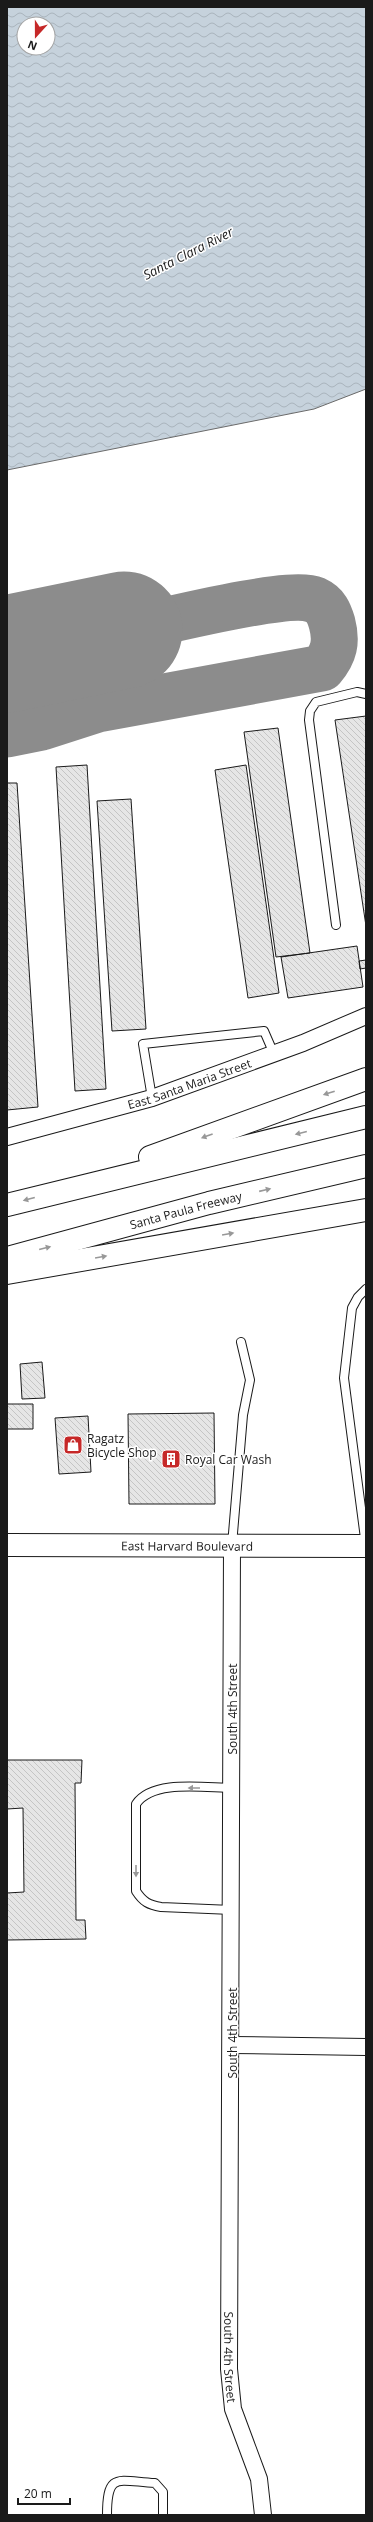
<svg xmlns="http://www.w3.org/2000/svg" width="373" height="2522" font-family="'Open Sans',sans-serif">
  <defs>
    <pattern id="water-waves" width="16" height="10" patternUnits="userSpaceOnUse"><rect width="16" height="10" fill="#c6d2dc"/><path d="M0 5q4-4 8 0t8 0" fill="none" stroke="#aab4bc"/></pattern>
    <pattern id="building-back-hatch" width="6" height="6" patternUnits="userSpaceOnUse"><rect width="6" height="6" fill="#e6e6e6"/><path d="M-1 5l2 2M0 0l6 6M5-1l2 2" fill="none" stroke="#c5c5c5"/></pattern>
  </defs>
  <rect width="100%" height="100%" fill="#fff"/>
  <!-- water -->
  <path fill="url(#water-waves)" stroke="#6a6a6a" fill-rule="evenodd" d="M7,7H366V389L314,409L7,470ZM24,24H48V48H24Z"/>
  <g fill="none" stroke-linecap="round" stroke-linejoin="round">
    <!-- taxiway -->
    <path stroke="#8c8c8c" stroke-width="47" d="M7,734L42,727L98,709L322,668C334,654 337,642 332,623C329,613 326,605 315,600C289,589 158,623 124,630"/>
    <!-- runway -->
    <path stroke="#8c8c8c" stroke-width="117" d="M7,654L124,630"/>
  </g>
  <!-- building -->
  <path fill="url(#building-back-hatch)" stroke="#1a1a1a" d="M366,716V926L335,720Z
    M278,728L310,953L276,957L244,732Z
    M87,765L106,1089L75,1091L56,767Z
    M246,765L279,993L248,998L215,770Z
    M7,783H17L38,1107L7,1110Z
    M131,799L146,1029L112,1031L97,801Z
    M357,946L363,987L288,998L281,957Z
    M366,960V968L360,969L359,961Z
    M42,1362L45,1398L22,1399L20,1364Z
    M7,1404H33V1429H7Z
    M214,1413L215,1504H129L128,1414Z
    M88,1416L91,1472L59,1474L55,1418Z
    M7,1760H82L81,1783H75L76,1920H85L86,1939L7,1940V1893L24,1892L23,1808L7,1809Z"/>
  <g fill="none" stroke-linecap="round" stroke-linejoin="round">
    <!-- service casing -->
    <g stroke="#1a1a1a" stroke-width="10">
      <path id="service" d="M336,925L309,720L310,711L316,702L357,692L366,694
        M152,1098L143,1044L264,1031L274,1054
        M232,1545L243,1415L250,1380L241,1342
        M366,1546L344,1378L352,1308L358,1297L366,1289
        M232,1910L161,1907C149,1905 143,1902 136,1891V1804C153,1779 205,1788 233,1788
        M107,2515C107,2471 118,2481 155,2483L163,2492V2515"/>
    </g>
    <!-- minor casing -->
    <g stroke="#1a1a1a" stroke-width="18">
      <g id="minor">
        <path id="s1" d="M7,1137L152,1098L303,1043L366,1016"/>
        <path id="s2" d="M232,1546L229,2369L233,2409L259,2479L263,2515"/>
        <path d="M232,2045L366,2047"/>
      </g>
    </g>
    <!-- primary casing -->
    <g stroke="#1a1a1a" stroke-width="24">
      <g id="primary">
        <path id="s3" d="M7,1545L366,1546"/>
      </g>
    </g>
    <!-- motorway casing -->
    <g stroke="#1a1a1a" stroke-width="24">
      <g id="motorway">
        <path d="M150,1157L366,1079"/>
        <path d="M7,1205L366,1117"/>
        <path id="s4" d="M7,1258L209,1203L366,1166"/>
        <path d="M7,1273L366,1210"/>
      </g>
    </g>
    <!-- service -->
    <use href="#service" stroke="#fff" stroke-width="8"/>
    <!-- minor -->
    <use href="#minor" stroke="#fff" stroke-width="16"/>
    <!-- primary -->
    <use href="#primary" stroke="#fff" stroke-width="22"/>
    <!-- motorway -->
    <use href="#motorway" stroke="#fff" stroke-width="22"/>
  </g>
  <!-- one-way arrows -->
  <defs><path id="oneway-solid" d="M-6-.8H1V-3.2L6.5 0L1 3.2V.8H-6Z"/></defs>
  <g fill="#989898">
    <use href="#oneway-solid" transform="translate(329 1093) rotate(162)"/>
    <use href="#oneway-solid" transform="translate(301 1133) rotate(166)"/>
    <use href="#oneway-solid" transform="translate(207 1136) rotate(160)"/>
    <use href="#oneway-solid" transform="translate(265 1190) rotate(-13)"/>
    <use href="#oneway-solid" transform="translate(29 1199) rotate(165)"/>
    <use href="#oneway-solid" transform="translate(228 1234) rotate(-10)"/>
    <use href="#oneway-solid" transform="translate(45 1248) rotate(-14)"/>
    <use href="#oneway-solid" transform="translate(101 1257) rotate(-10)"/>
    <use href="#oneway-solid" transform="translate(194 1788) rotate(-180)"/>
    <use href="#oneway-solid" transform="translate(136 1871) rotate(90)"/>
  </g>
  <!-- icons -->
  <defs>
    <g id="shop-square" transform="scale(1)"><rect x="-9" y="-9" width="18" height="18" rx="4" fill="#c62828" stroke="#fff"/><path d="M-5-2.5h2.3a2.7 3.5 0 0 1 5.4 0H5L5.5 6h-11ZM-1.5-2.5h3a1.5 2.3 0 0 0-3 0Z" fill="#fff"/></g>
    <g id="building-square" transform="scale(1)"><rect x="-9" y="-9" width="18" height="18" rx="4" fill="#c62828" stroke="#fff"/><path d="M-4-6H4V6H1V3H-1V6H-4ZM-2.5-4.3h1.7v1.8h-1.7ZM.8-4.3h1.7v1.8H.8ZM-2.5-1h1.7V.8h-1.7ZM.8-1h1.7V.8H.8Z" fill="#fff"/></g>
  </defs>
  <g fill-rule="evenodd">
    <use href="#shop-square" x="73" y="1445"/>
    <use href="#building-square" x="171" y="1459"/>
  </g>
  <g text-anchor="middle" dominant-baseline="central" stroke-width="3" stroke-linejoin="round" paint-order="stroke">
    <!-- street labels -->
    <g font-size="12" fill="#1a1a1a" stroke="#fff">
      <text stroke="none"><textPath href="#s1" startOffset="190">East Santa Maria Street</textPath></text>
      <text stroke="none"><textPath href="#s4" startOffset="185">Santa Paula Freeway</textPath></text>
      <text stroke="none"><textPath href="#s3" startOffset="180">East Harvard Boulevard</textPath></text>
      <text transform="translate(232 1709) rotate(-90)">South 4th Street</text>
      <text transform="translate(232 2033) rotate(-90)">South 4th Street</text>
      <text stroke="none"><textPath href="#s2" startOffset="811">South 4th Street</textPath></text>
    </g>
    <!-- poi labels -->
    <g font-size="12" fill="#1a1a1a" stroke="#fff" text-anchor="start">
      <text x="87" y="1438">Ragatz<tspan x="87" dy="14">Bicycle Shop</tspan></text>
      <text x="185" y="1459">Royal Car Wash</text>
    </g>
    <!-- water labels -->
    <g font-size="13" font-style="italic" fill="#1a1a1a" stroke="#fff">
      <text transform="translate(188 253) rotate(-27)">Santa Clara River</text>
    </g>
  </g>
  <!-- border -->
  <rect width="373" height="2522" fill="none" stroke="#1a1a1a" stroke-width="16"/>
  <!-- north arrow -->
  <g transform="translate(36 36) rotate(201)"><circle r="19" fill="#ffffff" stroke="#a3a3a3"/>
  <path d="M0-3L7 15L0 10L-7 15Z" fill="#c62828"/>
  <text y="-6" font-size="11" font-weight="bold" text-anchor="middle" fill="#1a1a1a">N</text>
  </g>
  <!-- scale -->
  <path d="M18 2498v6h52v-6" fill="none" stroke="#1a1a1a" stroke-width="2"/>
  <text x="24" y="2498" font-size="12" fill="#1a1a1a" stroke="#ffffff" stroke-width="3" paint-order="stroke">20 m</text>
</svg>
